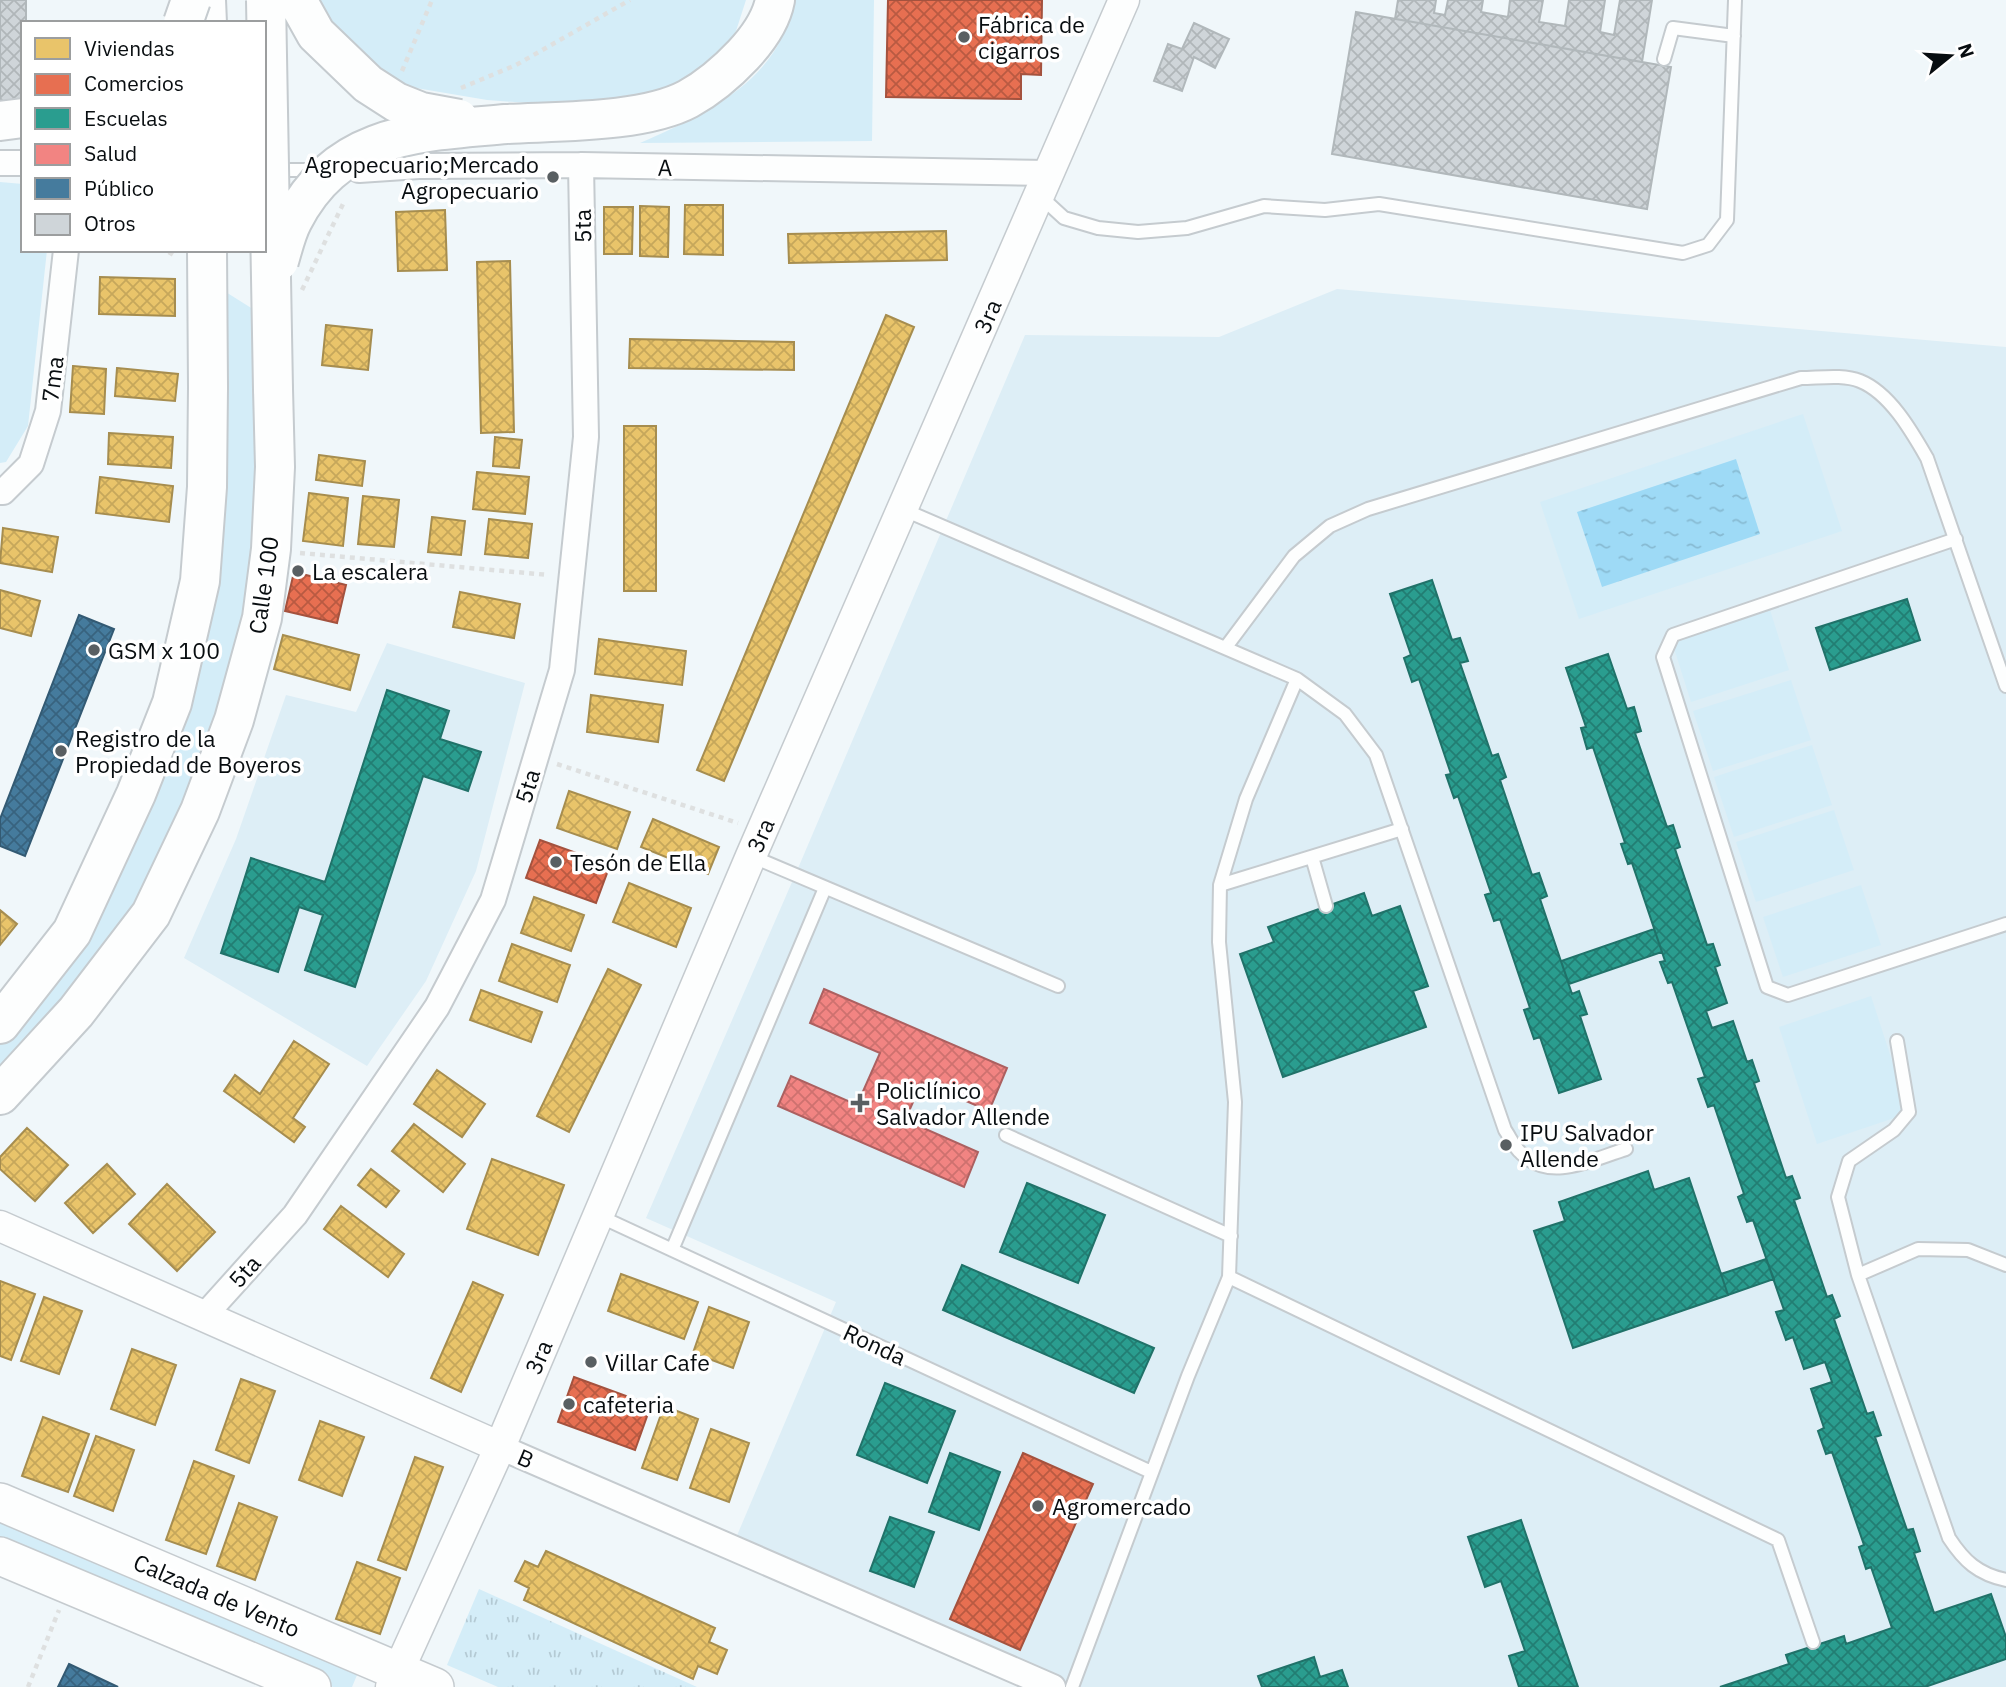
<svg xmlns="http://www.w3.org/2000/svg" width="2006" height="1687" font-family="'IBM Plex Sans',sans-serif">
  <defs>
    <pattern id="park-tufts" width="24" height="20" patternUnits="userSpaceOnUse" patternTransform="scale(1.75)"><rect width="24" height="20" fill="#d4edf8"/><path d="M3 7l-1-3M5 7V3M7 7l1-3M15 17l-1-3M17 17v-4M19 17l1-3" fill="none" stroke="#b4cad4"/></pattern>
    <pattern id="water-ripples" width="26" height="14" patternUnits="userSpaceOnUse" patternTransform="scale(1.75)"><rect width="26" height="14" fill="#9edaf6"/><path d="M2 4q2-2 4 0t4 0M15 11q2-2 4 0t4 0" fill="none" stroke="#87bad2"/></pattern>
    <pattern id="homes-cross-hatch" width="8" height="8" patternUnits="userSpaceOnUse" patternTransform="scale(1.75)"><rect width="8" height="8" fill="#e9c46a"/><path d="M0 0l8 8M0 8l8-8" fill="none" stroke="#c6a75b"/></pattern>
    <pattern id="shops-cross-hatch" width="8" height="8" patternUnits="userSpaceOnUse" patternTransform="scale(1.75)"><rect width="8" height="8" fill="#e76f51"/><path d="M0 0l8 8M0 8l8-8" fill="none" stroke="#b95a42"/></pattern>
    <pattern id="schools-cross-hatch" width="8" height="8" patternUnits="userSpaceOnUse" patternTransform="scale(1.75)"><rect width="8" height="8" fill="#2a9d8f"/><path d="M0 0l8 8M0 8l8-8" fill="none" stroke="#227e73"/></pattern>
    <pattern id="health-cross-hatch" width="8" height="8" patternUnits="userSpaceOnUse" patternTransform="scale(1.75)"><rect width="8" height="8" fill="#f28482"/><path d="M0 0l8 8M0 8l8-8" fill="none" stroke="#ce716f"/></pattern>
    <pattern id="public-cross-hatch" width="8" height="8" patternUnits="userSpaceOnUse" patternTransform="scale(1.75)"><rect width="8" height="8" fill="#457b9d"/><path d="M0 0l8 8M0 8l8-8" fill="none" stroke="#38637f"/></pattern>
    <pattern id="building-cross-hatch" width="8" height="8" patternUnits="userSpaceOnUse" patternTransform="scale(1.75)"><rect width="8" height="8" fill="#cfd5d9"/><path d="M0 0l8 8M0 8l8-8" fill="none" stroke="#b0b6b9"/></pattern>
  </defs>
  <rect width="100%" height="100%" fill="#f0f7fa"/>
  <!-- built -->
  <path fill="#ddeef6" d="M1337,289L2006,347V1687H1023L730,1552L836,1302L646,1218L799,866L1025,335L1219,337Z
    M387,643L525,683L476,871L426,981L367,1066L184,958L236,839L286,695L356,712Z"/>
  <!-- grass -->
  <path fill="#d4edf8" d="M314,0H746L736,31L723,51L702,73L654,97L555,105L487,100L416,88L385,76L358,56Z
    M793,0H874L872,141L640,143C704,115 783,79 793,0Z
    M0,182L23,184V250H47L28,426L6,462L0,463Z
    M221,289L259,313L262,466L249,618L222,719L140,907L0,1078V1043L52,981L151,793Z
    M1803,414L1842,531L1579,619L1540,502Z
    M1770,610L1789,670L1691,702L1672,642Z
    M1791,680L1811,740L1713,771L1693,711Z
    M1812,745L1832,805L1734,837L1714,777Z
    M1834,810L1854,870L1756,902L1736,842Z
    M1861,885L1881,945L1783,977L1763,917Z
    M1871,996L1909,1113L1817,1144L1779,1027Z
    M0,1516L360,1668L352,1687H333L0,1546Z"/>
  <!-- park -->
  <path fill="url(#park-tufts)" d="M479,1589L697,1687H498L447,1665Z"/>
  <!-- water -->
  <path fill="url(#water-ripples)" d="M1736,459L1760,534L1602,587L1577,512Z"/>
  <!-- homes -->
  <path fill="url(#homes-cross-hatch)" stroke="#a68d4f" stroke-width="2" d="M685,205H723V255L684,254Z
    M640,206L669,207L668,257L640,256Z
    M604,207H633L632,254H604Z
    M445,210L447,270L398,271L396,212Z
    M946,231L947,260L789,263L788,234Z
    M510,261L514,432L481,433L477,262Z
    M100,277L175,279V316L99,314Z
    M886,315L914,327L724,781L697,770Z
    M326,325L372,330L368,370L322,365Z
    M630,339L794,342V370L629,368Z
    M73,366L106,369L104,414L70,412Z
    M117,368L178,374L175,401L115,396Z
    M624,426H656V591H624Z
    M109,433L173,437L171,468L108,464Z
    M495,437L522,440L519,468L493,466Z
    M319,455L365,461L362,486L316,480Z
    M477,472L529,477L525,514L473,509Z
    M100,477L173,486L169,522L96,513Z
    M309,493L348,498L343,546L303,541Z
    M363,496L399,500L394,547L358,544Z
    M432,517L465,521L461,555L428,552Z
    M489,519L532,524L528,558L485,554Z
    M3,528L58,537L52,572L0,563Z
    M0,590L40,601L31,636L0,628Z
    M460,592L520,604L514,638L453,627Z
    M283,635L359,655L350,690L274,669Z
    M599,639L686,651L682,685L595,674Z
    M591,695L663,705L658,742L587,732Z
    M569,791L630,812L617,849L557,828Z
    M653,819L719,847L708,874L641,847Z
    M629,883L691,908L676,947L613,922Z
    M534,897L584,915L571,951L521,933Z
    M0,910L17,924L0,945Z
    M512,944L570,965L557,1002L499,981Z
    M608,969L641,985L569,1132L537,1116Z
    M481,990L542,1012L531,1042L470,1020Z
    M294,1041L329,1064L293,1118L305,1127L294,1142L224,1091L235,1075L260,1094Z
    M437,1070L485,1104L462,1137L414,1104Z
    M414,1124L465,1164L443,1192L392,1151Z
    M27,1128L68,1165L35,1201L0,1169V1157Z
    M492,1159L564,1185L538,1255L467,1229Z
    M107,1164L135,1194L93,1233L65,1203Z
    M371,1169L399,1191L386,1207L358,1185Z
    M167,1184L215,1232L177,1271L129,1224Z
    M341,1206L404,1254L388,1277L324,1229Z
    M621,1274L698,1302L684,1339L608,1311Z
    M0,1281L35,1294L11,1360L0,1356Z
    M473,1282L503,1295L461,1392L431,1378Z
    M44,1297L82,1311L59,1374L21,1361Z
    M709,1307L749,1322L733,1368L693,1353Z
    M132,1349L176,1365L155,1425L111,1409Z
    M241,1379L275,1391L249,1463L216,1450Z
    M664,1406L698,1419L677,1480L642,1468Z
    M43,1417L89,1434L68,1492L22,1476Z
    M320,1421L364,1437L342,1496L299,1480Z
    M711,1429L749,1443L729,1502L690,1488Z
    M96,1436L134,1450L113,1511L74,1496Z
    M415,1457L443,1467L406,1570L378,1560Z
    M194,1461L234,1476L206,1554L166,1540Z
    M239,1503L277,1517L255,1580L217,1566Z
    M546,1551L715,1628L709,1642L727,1650L717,1674L698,1666L693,1679L524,1600L529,1588L515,1581L525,1561L538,1567Z
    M357,1562L400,1578L380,1634L336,1619Z"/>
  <!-- shops -->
  <path fill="url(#shops-cross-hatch)" stroke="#a4523e" stroke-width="2" d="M888,0H1042L1041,75L1021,74V99L886,97Z
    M294,572L346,585L337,623L285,611Z
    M540,840L610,865L596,903L526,878Z
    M574,1377L651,1405L635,1450L558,1422Z
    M1023,1453L1093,1484L1020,1650L950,1619Z"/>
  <!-- schools -->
  <path fill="url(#schools-cross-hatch)" stroke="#207269" stroke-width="2" d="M1432,580L1452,640L1460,638L1468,661L1460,663L1492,756L1498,754L1506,777L1500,780L1532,875L1539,873L1547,896L1540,899L1572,994L1579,991L1587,1014L1580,1016L1601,1079L1559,1093L1540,1037L1534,1039L1524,1010L1530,1008L1500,919L1494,921L1485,895L1491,893L1458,796L1454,798L1446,775L1451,774L1419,679L1412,682L1404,658L1411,655L1390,594Z
    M1907,599L1920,640L1830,670L1816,628Z
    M1608,654L1627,709L1634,707L1641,731L1635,733L1667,827L1673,825L1680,847L1675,849L1707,945L1713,944L1720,965L1715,967L1727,1003L1706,1011L1712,1028L1733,1021L1747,1062L1752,1060L1759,1081L1754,1083L1786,1178L1792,1176L1800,1198L1794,1200L1827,1297L1832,1295L1840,1316L1834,1319L1867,1414L1873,1412L1881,1435L1875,1437L1907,1530L1913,1529L1920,1551L1914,1553L1934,1613L1991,1594L2006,1637V1659L1925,1687H1720L1789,1664L1786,1655L1844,1636L1846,1644L1892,1628L1871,1567L1866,1569L1859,1547L1864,1545L1832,1452L1826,1454L1818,1431L1824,1428L1811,1389L1832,1382L1825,1362L1804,1369L1793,1337L1786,1340L1776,1312L1784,1310L1753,1220L1747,1222L1738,1197L1744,1194L1714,1105L1708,1107L1698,1079L1705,1077L1672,982L1668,983L1660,962L1665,961L1632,863L1628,864L1621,844L1625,843L1593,747L1587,749L1581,728L1586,727L1566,668Z
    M387,690L449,711L440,739L481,752L468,791L423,776L355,987L305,970L323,915L299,907L278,972L221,953L251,858L325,882Z
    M1364,893L1372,916L1400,906L1428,986L1413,991L1426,1027L1283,1077L1240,954L1274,942L1268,927Z
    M1654,929L1662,952L1569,984L1561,961Z
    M1648,1171L1654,1190L1689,1178L1728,1295L1573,1348L1534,1231L1565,1221L1559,1202Z
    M1027,1183L1105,1215L1078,1283L1000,1252Z
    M1766,1259L1774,1279L1728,1295L1721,1274Z
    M962,1265L1154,1348L1134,1393L943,1310Z
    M885,1383L955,1411L927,1483L857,1455Z
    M950,1453L1000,1472L979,1530L929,1512Z
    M890,1517L934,1532L914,1587L870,1571Z
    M1521,1520L1578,1687H1519L1509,1656L1525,1651L1501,1581L1485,1587L1468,1537Z
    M1314,1657L1320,1677L1342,1670L1348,1687H1262L1258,1676Z"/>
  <!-- health -->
  <path fill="url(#health-cross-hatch)" stroke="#ac6060" stroke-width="2" d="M824,989L1007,1068L989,1111L922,1082L905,1120L978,1152L964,1187L778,1106L791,1076L857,1105L880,1053L810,1023Z"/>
  <!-- public -->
  <path fill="url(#public-cross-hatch)" stroke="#335a73" stroke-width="2" d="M79,615L114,629L25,856L0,846V819Z
    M69,1664L118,1687H58Z"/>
  <!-- building -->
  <path fill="url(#building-cross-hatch)" stroke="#b1b8bb" stroke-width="2" d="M0,0H26V23H23V106L0,105Z
    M1398,0H1436L1434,13L1445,15L1448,0H1483L1481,12L1508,17L1510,0H1543L1539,22L1565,26L1569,0H1605L1600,32L1614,35L1620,0H1652L1642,62L1395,19Z
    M1356,12L1671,67L1647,209L1332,154Z
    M1194,23L1229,39L1215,68L1194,57L1182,91L1154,81L1168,44L1182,49Z"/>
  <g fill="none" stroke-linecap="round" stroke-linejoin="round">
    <!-- service casing -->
    <g stroke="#c5cbcf" stroke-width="16">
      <path id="service" d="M1664,59L1673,28L1734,36
        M281,170H320
        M1040,196L1064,218L1098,228L1138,232L1187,228L1264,206L1325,210L1379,204L1683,253L1708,245L1727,220L1735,0
        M902,509L1297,679L1345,714L1376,755L1505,1130C1510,1137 1514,1147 1521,1153C1550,1183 1593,1159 1626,1149
        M1956,539L1673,635L1663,657L1767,987L1788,995L2006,924
        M1226,647L1294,556L1330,526L1368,509L1801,378C1819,378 1843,374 1860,381C1890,393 1912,432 1927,458L2006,686
        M751,856L1058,986
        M1312,857L1326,906
        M1220,885L1402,829
        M1897,1041L1909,1112L1894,1130L1849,1161L1838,1197L1858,1275L1949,1538C1964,1561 1978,1574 2006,1580
        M1006,1135L1231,1236
        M599,1216L1151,1472
        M672,1250L825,888
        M1858,1275L1918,1249L1968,1250L2006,1265
        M1229,1277L1778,1540L1813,1642
        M1072,1687L1188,1376L1229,1277L1235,1102L1219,942L1220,885L1246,799L1297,679"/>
    </g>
    <!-- minor casing -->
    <g stroke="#c5cbcf" stroke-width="28">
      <path id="minor" d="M0,163H23
        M359,170L419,166L581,165L1048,173
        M0,492H3L31,464L48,411L66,250
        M204,1316L295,1215L437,1007L493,900L562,670L586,437L581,165
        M500,1447L1053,1687"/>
    </g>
    <!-- tertiary casing -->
    <g stroke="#c5cbcf" stroke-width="33">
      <path id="tertiary" d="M0,1226L500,1447
        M391,1687L500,1447L751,856L1124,0"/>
    </g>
    <!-- primary casing -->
    <g stroke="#c5cbcf" stroke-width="40">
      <path id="primary" d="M0,1502L435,1687
        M0,1556L312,1687"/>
    </g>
    <!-- trunk casing -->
    <g stroke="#c5cbcf" stroke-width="42">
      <path id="trunk" d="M206,0L207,23
        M0,121L23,118
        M506,124C558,121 643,123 688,99C708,88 727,72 743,55C757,40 771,21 775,0
        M0,1024L72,932L136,794L172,703L200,581L207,487L208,387
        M0,1095L76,1012L151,914L200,811L234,720L262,618L271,549L275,467L273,389"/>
    </g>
    <!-- path -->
    <path stroke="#dee0e0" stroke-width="4.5" stroke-dasharray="5 5" stroke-linecap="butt" d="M402,71L432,0
      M461,88L516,65L630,0
      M159,250L167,251L177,257
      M302,290L343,204
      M300,553L549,575
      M557,764L738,823
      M28,1687L59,1610"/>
    <!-- service -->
    <use href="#service" stroke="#fdfefe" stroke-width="12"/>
    <!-- minor -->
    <use href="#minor" stroke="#fdfefe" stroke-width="24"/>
    <!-- tertiary -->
    <use href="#tertiary" stroke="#fdfefe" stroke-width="30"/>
    <!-- primary -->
    <use href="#primary" stroke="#fdfefe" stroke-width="37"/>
    <!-- trunk -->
    <use href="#trunk" stroke="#fdfefe" stroke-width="38"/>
    <!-- trunk-bridge casing -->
    <g stroke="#c5cbcf" stroke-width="42" stroke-linecap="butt">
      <path id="trunk-bridge" d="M266,0L273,389
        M297,0L316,34L368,84L396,102L421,112L459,119
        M183,23L191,0
        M207,250L208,387
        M279,261C283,248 286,233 293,220C338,132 419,132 506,124"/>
    </g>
    <!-- trunk-bridge -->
    <use href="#trunk-bridge" stroke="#fdfefe" stroke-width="38"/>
  </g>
  <!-- markers -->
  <g fill="#595f62" stroke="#fff" stroke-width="2.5">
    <circle cx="964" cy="37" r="7"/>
    <circle cx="553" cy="177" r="7"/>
    <circle cx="298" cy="571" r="7"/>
    <circle cx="94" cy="650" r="7"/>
    <circle cx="61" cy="751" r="7"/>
    <circle cx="556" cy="862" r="7"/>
    <path d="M856.5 1092.5h7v7h7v7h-7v7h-7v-7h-7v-7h7z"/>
    <circle cx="1506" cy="1145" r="7"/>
    <circle cx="591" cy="1362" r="7"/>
    <circle cx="569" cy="1404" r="7"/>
    <circle cx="1038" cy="1506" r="7"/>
  </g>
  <g text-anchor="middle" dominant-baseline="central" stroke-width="7" stroke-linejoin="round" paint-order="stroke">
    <!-- poi labels -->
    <g font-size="23" fill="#080d10" stroke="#fff" text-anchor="start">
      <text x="978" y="24">Fábrica de<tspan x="978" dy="26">cigarros</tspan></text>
      <text x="539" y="164" text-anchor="end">Agropecuario;Mercado<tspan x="539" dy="26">Agropecuario</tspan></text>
      <text x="312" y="571">La escalera</text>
      <text x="108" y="650">GSM x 100</text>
      <text x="75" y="738">Registro de la<tspan x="75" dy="26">Propiedad de Boyeros</tspan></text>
      <text x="570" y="862">Tesón de Ella</text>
      <text x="876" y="1090">Policlínico<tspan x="876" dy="26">Salvador Allende</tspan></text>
      <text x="1520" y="1132">IPU Salvador<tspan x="1520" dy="26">Allende</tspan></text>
      <text x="605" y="1362">Villar Cafe</text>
      <text x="583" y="1404">cafeteria</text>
      <text x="1052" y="1506">Agromercado</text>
    </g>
    <!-- street labels -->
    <g font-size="23" fill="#080d10" stroke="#fff">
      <text transform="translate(665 167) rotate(1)">A</text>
      <text transform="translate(582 226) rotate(-91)">5ta</text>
      <text transform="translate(987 316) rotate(-66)">3ra</text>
      <text transform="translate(52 379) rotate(-83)">7ma</text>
      <text transform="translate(263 585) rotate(-82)">Calle 100</text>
      <text transform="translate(527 786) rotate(-73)">5ta</text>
      <text transform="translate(760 835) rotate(-66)">3ra</text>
      <text transform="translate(244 1271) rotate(-48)">5ta</text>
      <text transform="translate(875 1344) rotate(25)">Ronda</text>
      <text transform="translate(538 1357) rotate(-67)">3ra</text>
      <text transform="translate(526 1458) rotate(23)">B</text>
      <text transform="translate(217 1595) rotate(23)">Calzada de Vento</text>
    </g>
  </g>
  <!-- legend -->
  <rect x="21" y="21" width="245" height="231" fill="#ffffff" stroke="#9c9e9f" stroke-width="2"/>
  <rect x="35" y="38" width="35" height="21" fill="#e9c46a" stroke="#9c9e9f" stroke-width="2"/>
  <text x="84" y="56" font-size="21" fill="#080d10">Viviendas</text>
  <rect x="35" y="74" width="35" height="21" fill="#e76f51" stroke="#9c9e9f" stroke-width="2"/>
  <text x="84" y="91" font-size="21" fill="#080d10">Comercios</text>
  <rect x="35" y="108" width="35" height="21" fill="#2a9d8f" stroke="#9c9e9f" stroke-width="2"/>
  <text x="84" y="126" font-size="21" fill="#080d10">Escuelas</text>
  <rect x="35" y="144" width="35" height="21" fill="#f28482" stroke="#9c9e9f" stroke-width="2"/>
  <text x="84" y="161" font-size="21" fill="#080d10">Salud</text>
  <rect x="35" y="178" width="35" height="21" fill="#457b9d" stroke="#9c9e9f" stroke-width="2"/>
  <text x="84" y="196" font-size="21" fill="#080d10">Público</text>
  <rect x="35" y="214" width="35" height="21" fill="#cfd5d9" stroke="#9c9e9f" stroke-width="2"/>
  <text x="84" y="231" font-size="21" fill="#080d10">Otros</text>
  <!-- north arrow -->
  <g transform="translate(1950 56) rotate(72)" stroke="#ffffff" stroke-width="5" paint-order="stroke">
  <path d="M0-5L12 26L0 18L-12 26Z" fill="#080d10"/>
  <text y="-10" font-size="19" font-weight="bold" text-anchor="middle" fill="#080d10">N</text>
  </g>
</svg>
